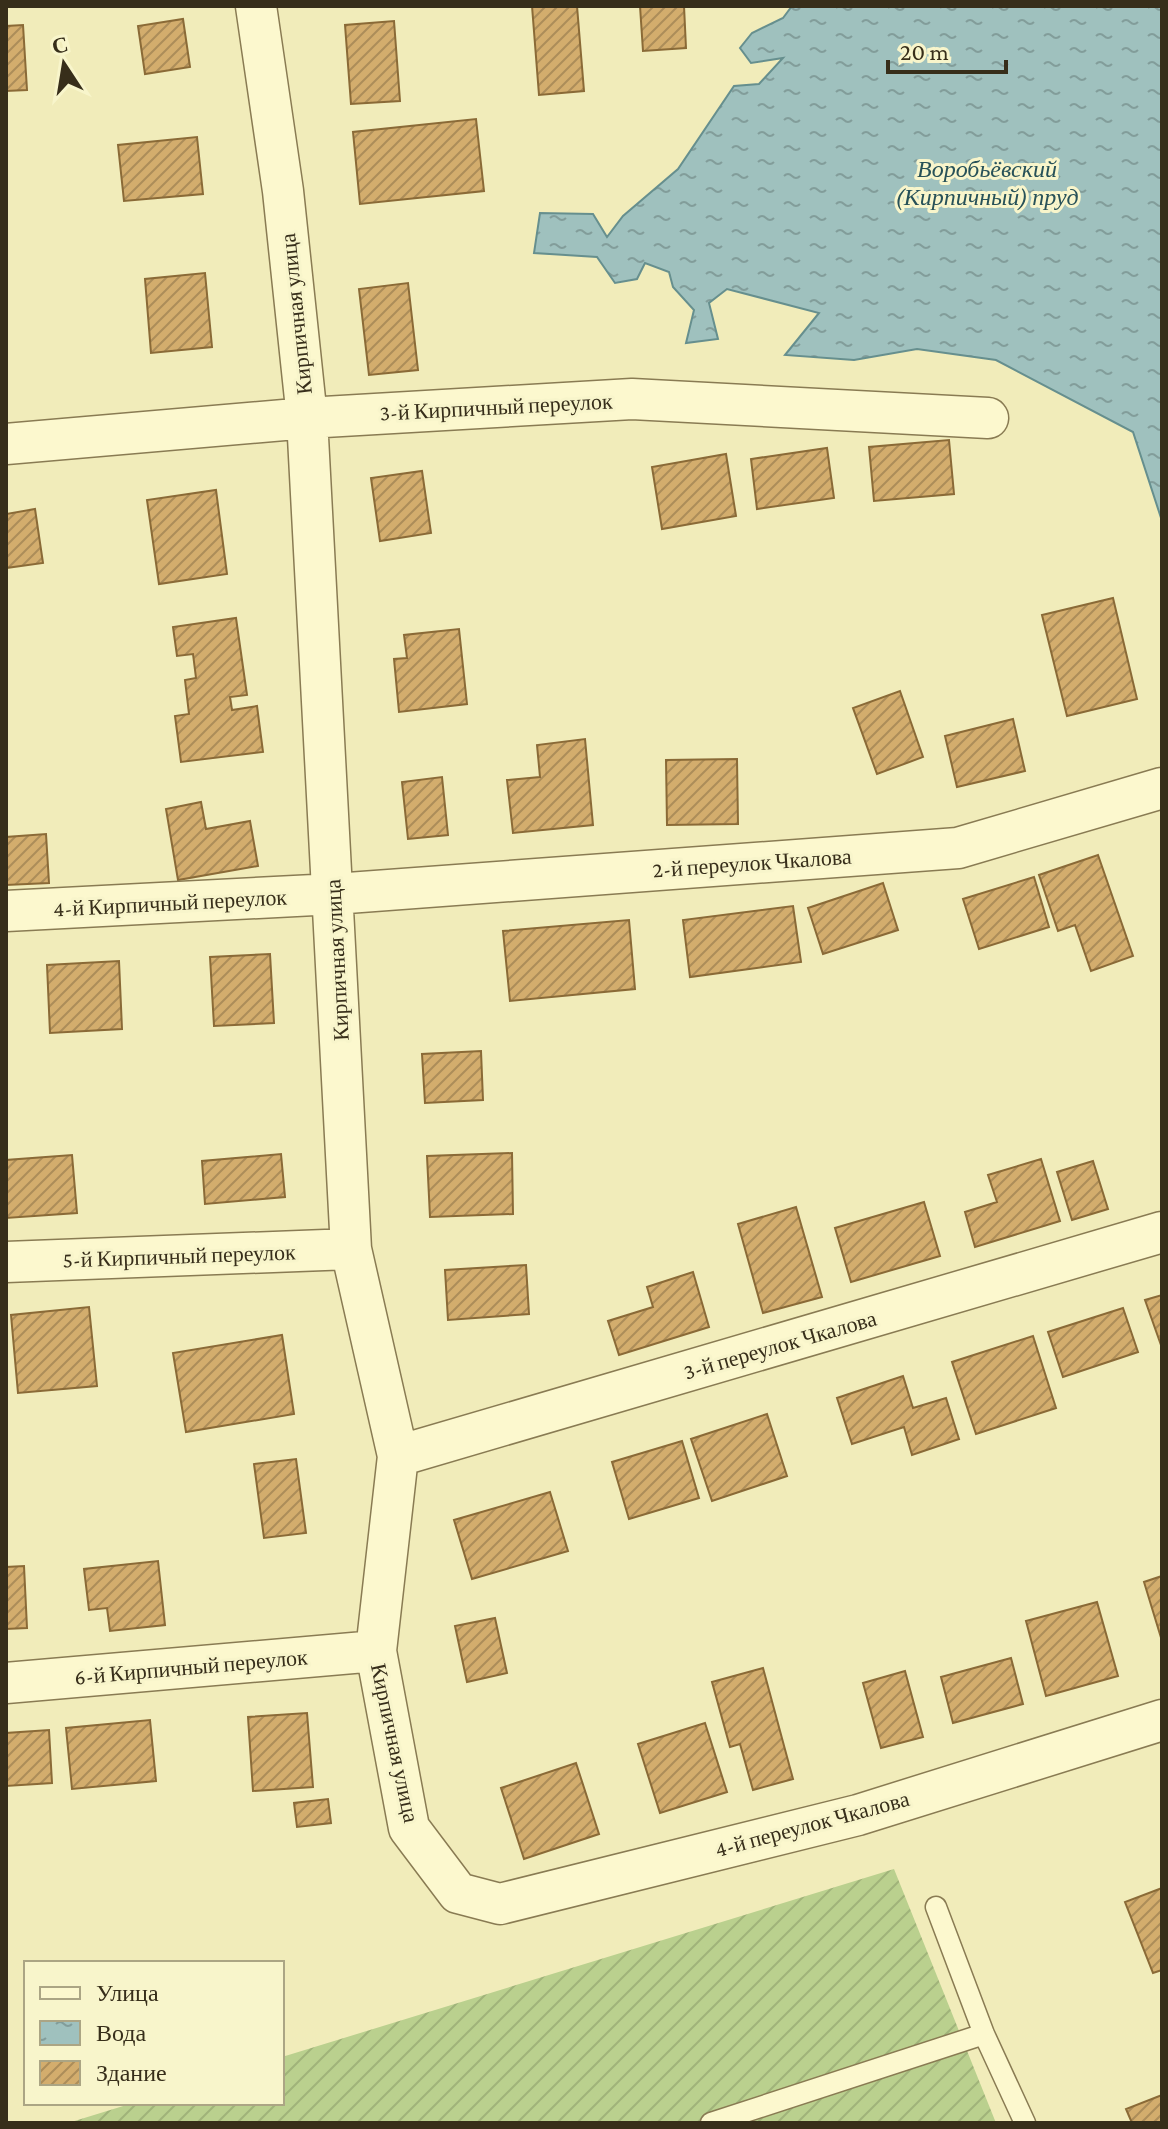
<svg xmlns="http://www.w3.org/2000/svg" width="1168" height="2129" font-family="'Crimson Pro',serif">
  <defs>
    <pattern id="garden-furrows" width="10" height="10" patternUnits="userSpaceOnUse" patternTransform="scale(2)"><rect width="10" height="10" fill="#bad08e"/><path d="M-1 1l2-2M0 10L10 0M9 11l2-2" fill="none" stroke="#a0b37a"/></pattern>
    <pattern id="water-ripples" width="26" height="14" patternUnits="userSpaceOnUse" patternTransform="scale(2)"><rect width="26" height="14" fill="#9fc1be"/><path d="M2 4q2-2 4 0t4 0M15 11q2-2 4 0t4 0" fill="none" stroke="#829d9a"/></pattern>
    <pattern id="building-hatch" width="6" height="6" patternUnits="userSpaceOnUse" patternTransform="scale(2)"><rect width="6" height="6" fill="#d3ad6d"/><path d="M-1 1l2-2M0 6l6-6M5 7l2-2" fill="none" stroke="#ac8d59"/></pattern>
  </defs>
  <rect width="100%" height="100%" fill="#f1ecba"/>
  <!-- garden -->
  <path fill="url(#garden-furrows)" d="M894,1869L996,2123H68L133,2103H282V2057Z"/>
  <!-- water -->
  <path fill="url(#water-ripples)" stroke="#668f8e" stroke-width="2" d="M792,6H1162V521L1133,432L996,360L917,349L854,360L785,355L819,313L727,289L709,303L718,339L686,343L694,310L673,287L669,272L645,263L637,279L615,283L597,257L534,253L540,213L593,214L607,237L623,216L678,169L734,86L759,84L783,58L751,63L740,48L752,33L783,18Z"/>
  <!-- building -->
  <path fill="url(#building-hatch)" stroke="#8a6a37" stroke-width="2" d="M532,6H577L584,91L539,95Z
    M640,6H684L686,48L643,51Z
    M183,19L190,67L145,74L138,26Z
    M394,21L400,101L351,104L345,25Z
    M23,25L27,90L6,91V26Z
    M476,119L484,191L360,204L353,132Z
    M197,137L203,194L124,201L118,145Z
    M205,273L212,347L151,353L145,279Z
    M408,283L418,370L369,375L359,289Z
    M949,440L954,494L874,501L869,447Z
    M827,448L834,498L757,509L751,459Z
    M726,454L736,516L662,529L652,467Z
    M422,471L431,533L380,541L371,478Z
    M216,490L227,574L159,584L147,500Z
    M35,509L43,563L6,568V514Z
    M1113,598L1137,699L1067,716L1042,615Z
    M236,618L247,695L230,697L232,710L257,706L263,752L181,762L175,716L189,714L185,680L196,678L193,654L177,656L173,627Z
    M459,629L467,704L399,712L394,659L407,658L404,635Z
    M900,691L923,757L877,774L853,708Z
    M1013,719L1025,771L957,787L945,736Z
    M585,739L593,825L513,833L507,780L540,777L537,745Z
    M737,759L738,824L667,825L666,760Z
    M442,777L448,835L408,839L402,782Z
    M201,802L206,829L250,821L258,866L178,880L166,809Z
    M46,834L49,883L6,885V837Z
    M1098,855L1133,956L1091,971L1075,925L1058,931L1039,875Z
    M1034,877L1049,927L979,949L963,899Z
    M883,883L898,930L823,954L808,908Z
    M793,906L801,962L690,977L683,920Z
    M629,920L635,989L510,1001L503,931Z
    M270,954L274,1023L214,1026L210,957Z
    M119,961L122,1029L50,1033L47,965Z
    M481,1051L483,1100L425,1103L422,1054Z
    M512,1153L513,1214L430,1217L427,1156Z
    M281,1154L285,1197L205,1204L202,1161Z
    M72,1155L77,1213L6,1218V1160Z
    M1041,1159L1060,1221L975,1247L965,1212L997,1202L988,1175Z
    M1093,1161L1108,1209L1072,1220L1057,1172Z
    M924,1202L940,1256L851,1282L835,1228Z
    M796,1207L822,1297L763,1313L738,1224Z
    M526,1265L529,1314L448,1320L445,1270Z
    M693,1272L709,1327L619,1355L608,1321L653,1307L647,1287Z
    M1162,1295V1348L1145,1300Z
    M89,1307L97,1386L18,1393L11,1315Z
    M1123,1308L1138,1352L1063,1377L1048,1332Z
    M282,1335L294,1414L186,1432L173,1353Z
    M1033,1336L1056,1408L976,1434L952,1362Z
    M903,1376L913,1408L946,1398L959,1439L912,1455L904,1427L852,1444L837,1398Z
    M767,1414L787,1476L712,1501L691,1439Z
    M682,1441L699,1498L629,1519L612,1462Z
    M296,1459L306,1533L264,1538L254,1464Z
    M550,1492L568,1551L472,1579L454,1520Z
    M158,1561L165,1625L110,1631L107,1608L89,1610L84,1569Z
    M24,1566L27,1628L6,1629V1567Z
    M1162,1576V1641L1144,1582Z
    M1097,1602L1118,1676L1046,1696L1026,1621Z
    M495,1618L507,1673L467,1682L455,1626Z
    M1011,1658L1023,1704L953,1723L941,1677Z
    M763,1668L793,1779L753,1790L740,1744L730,1747L712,1682Z
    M905,1671L923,1737L881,1748L863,1683Z
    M307,1713L313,1787L253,1791L248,1717Z
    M150,1720L156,1781L72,1789L66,1728Z
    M705,1723L727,1792L660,1813L638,1744Z
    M49,1730L52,1783L6,1786V1733Z
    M576,1763L599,1834L524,1859L501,1788Z
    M328,1799L331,1823L297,1827L294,1803Z
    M1162,1888V1970L1153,1973L1125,1902Z
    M1162,2095V2123H1132L1126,2109Z"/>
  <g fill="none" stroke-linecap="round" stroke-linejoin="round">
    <!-- lane casing -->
    <g stroke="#897b53" stroke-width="23">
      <path id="lane" d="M936,1907L984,2034L1025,2123
        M711,2123L984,2034"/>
    </g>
    <!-- street casing -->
    <g stroke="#897b53" stroke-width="43">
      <path id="street" d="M256,6L283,191L307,418L351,1249L398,1456L376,1651L409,1828L458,1893L500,1904L858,1815L1162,1720
        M6,444L307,418L632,399L988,418
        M6,911L334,894L958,848L1162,788
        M6,1262L351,1249
        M398,1456L1162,1232
        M6,1683L376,1651"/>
    </g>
    <!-- lane -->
    <use href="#lane" stroke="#fcf8ce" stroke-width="20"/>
    <!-- street -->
    <use href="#street" stroke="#fcf8ce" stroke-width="40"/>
  </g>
  <g text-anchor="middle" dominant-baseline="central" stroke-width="6" stroke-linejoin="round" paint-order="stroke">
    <!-- street labels -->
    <g font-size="22" fill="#372e1a" stroke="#f8f5cb">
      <text transform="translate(296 314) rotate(-96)">Кирпичная улица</text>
      <text transform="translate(496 407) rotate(-3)">3-й Кирпичный переулок</text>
      <text transform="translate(752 863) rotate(-4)">2-й переулок Чкалова</text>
      <text transform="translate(170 903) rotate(-3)">4-й Кирпичный переулок</text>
      <text transform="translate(337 960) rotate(-93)">Кирпичная улица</text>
      <text transform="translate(179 1256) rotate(-2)">5-й Кирпичный переулок</text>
      <text transform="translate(780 1345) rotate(-16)">3-й переулок Чкалова</text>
      <text transform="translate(191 1667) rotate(-5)">6-й Кирпичный переулок</text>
      <text transform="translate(395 1743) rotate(78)">Кирпичная улица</text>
      <text transform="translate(812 1824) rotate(-15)">4-й переулок Чкалова</text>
    </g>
    <!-- water labels -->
    <g font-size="24" font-style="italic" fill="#275158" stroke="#f8f5cb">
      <text x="987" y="168">Воробьёвский<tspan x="987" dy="28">(Кирпичный) пруд</tspan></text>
    </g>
  </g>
  <!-- border -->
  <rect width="1168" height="2129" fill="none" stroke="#372e1a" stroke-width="16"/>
  <!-- legend -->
  <rect x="24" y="1961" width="260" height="144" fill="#f8f5cb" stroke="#aba584" stroke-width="2"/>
  <rect x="40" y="1987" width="40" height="12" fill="#fcf8ce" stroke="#aba584" stroke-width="2"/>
  <text x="96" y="2001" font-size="24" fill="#372e1a">Улица</text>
  <rect x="40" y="2021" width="40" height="24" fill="url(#water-ripples)" stroke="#aba584" stroke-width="2"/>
  <text x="96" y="2041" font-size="24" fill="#372e1a">Вода</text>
  <rect x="40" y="2061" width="40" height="24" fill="url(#building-hatch)" stroke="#aba584" stroke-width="2"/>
  <text x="96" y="2081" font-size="24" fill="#372e1a">Здание</text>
  <!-- north arrow -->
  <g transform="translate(64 64) rotate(348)" stroke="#f8f5cb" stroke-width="6" paint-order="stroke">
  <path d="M0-6L14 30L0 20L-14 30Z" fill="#372e1a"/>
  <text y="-12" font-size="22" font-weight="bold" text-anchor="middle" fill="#372e1a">С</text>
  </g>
  <!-- scale -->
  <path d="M888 60v12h118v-12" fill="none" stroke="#372e1a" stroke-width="4"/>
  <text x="900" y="60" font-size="24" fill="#372e1a" stroke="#f8f5cb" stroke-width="6" paint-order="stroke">20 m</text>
</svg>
